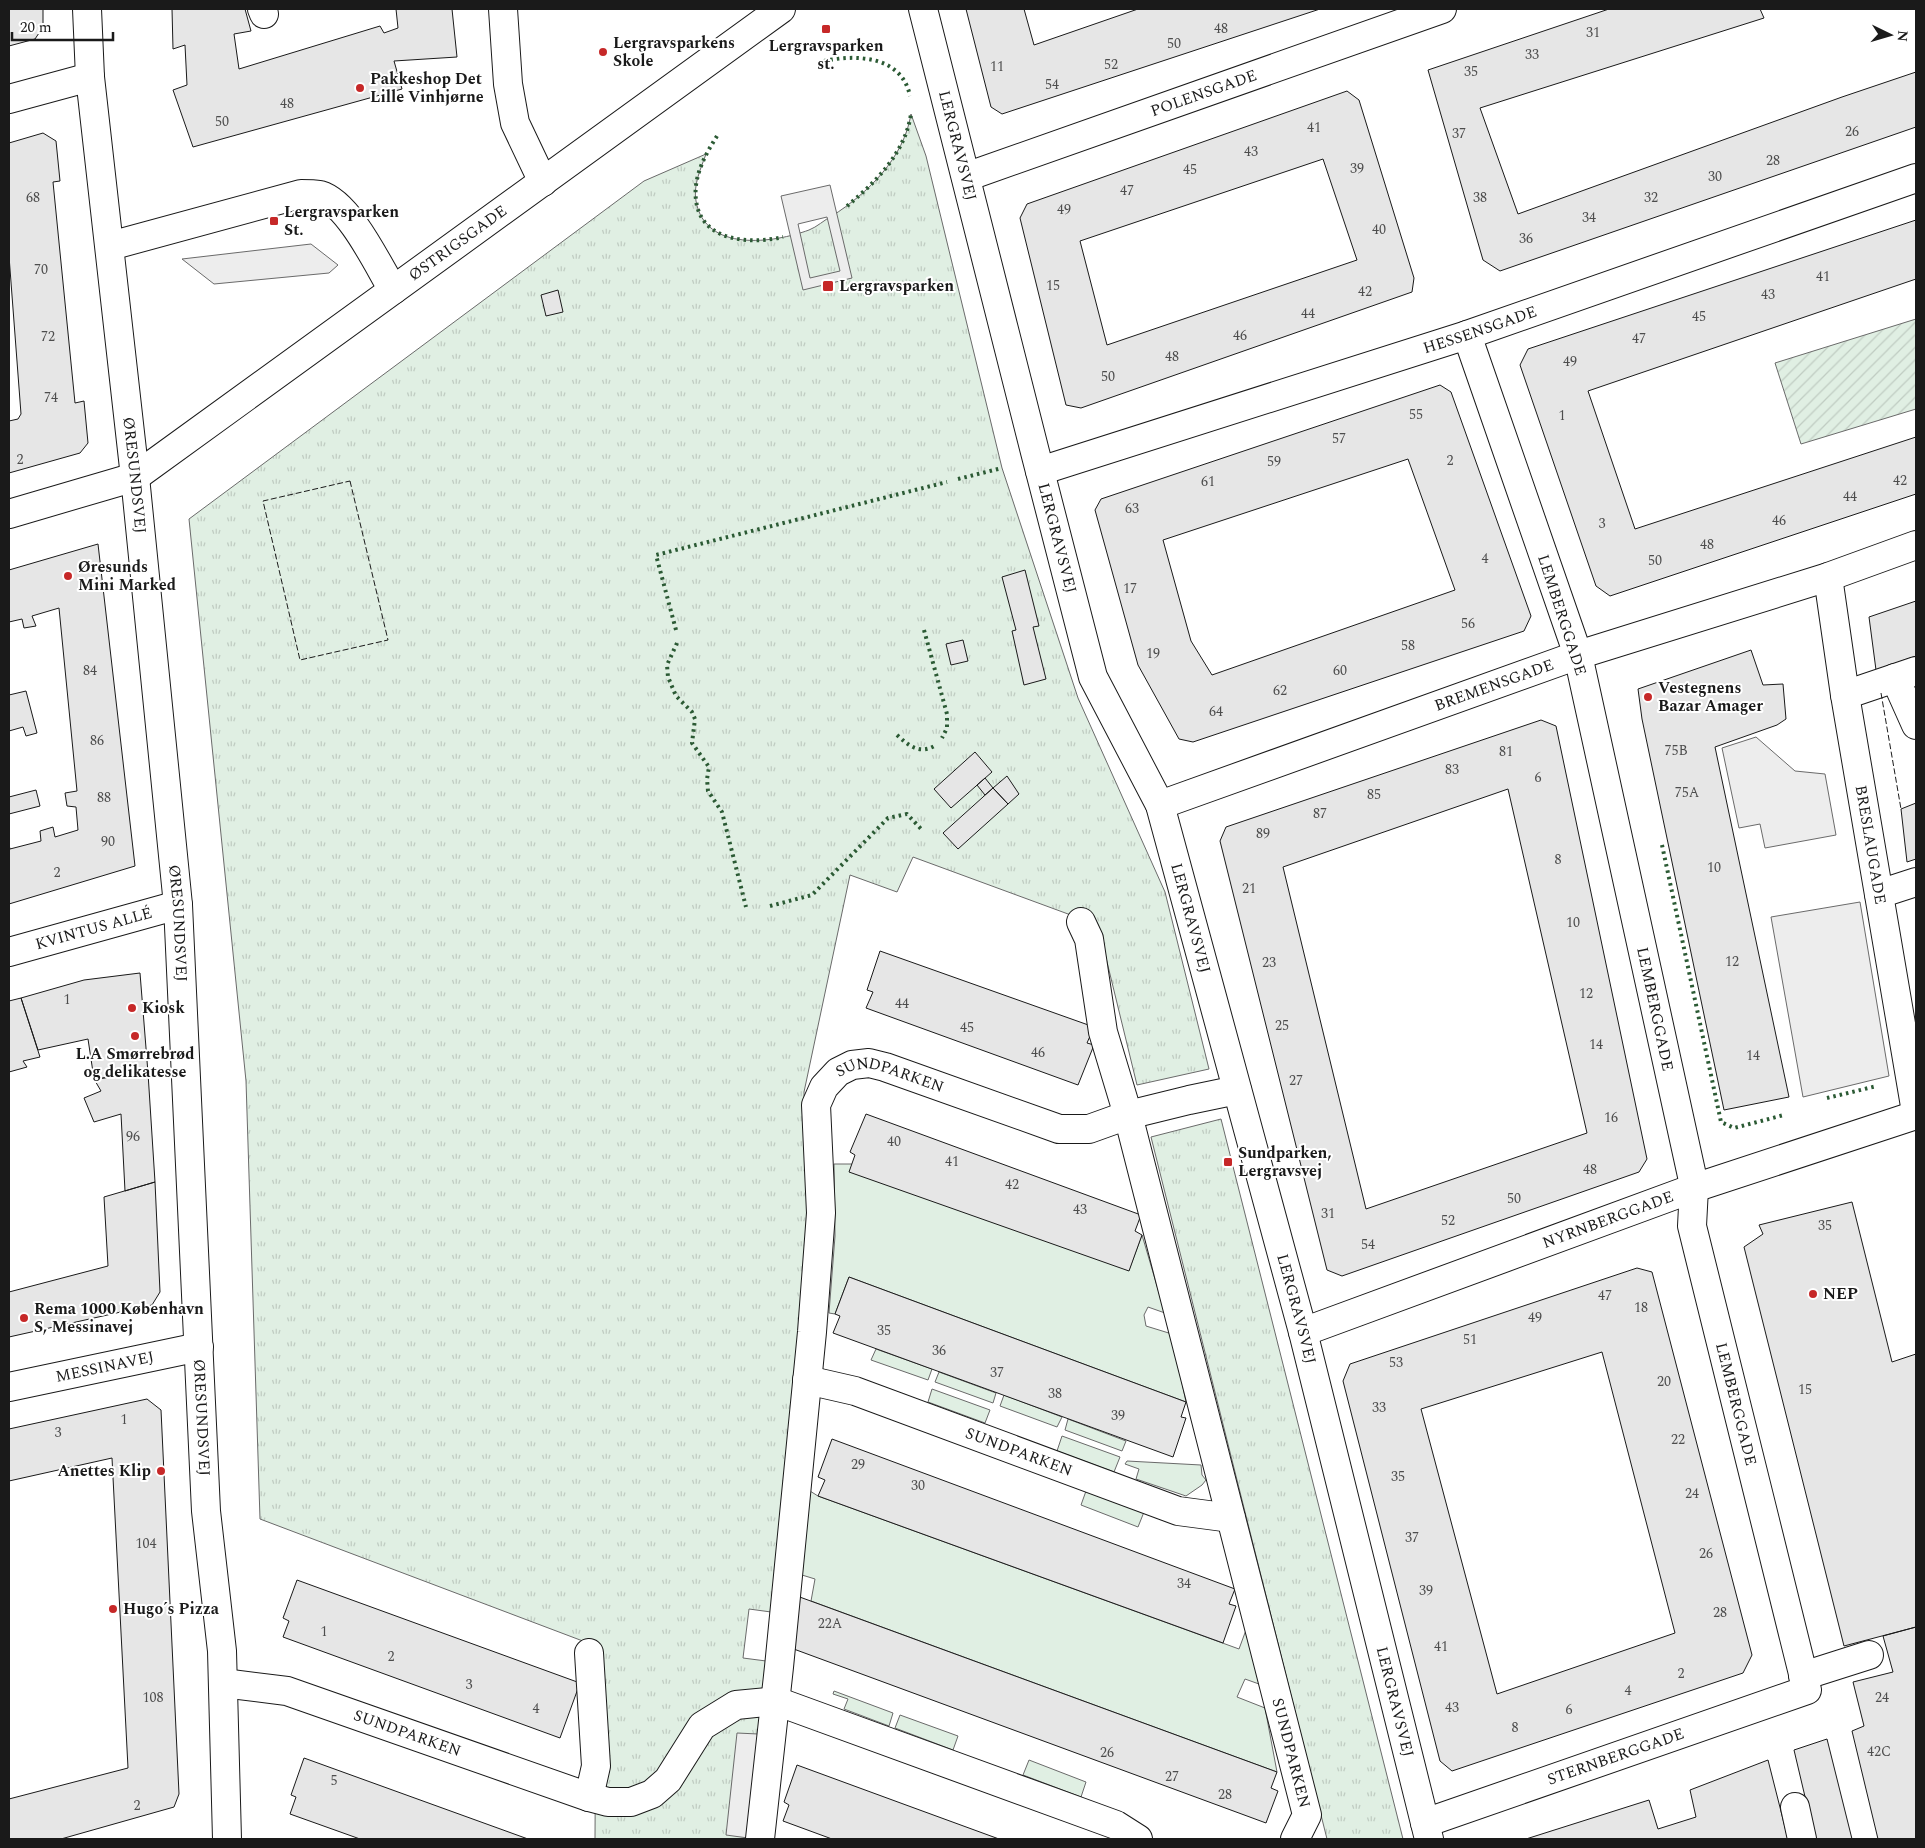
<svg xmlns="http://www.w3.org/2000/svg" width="1925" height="1848" font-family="Spectral,serif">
  <defs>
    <pattern id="park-tufts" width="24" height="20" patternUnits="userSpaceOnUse" patternTransform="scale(1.25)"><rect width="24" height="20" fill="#e0efe3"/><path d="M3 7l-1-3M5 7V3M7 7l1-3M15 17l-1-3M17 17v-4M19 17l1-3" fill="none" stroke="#c0ccc2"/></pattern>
    <pattern id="garden-furrows" width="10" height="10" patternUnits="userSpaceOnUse" patternTransform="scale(1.25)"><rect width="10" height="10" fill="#e0efe3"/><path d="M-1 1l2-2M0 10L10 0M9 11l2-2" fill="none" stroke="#c0ccc2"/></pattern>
  </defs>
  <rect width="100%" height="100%" fill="#fff"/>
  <!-- grass -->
  <path fill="#e0efe3" stroke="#6a6a6a" d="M834,1164H852L1129,1270L1142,1235L1165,1313L1148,1307L1144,1315L1146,1326L1172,1334L1186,1402L849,1277L835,1314L829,1313L835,1236Z
    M876,1349L932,1369L928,1380L871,1360Z
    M939,1372L996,1393L993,1403L935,1382Z
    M932,1389L990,1410L985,1423L928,1402Z
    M1004,1395L1062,1417L1057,1427L1000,1406Z
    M1068,1419L1126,1441L1122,1451L1065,1430Z
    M1062,1436L1120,1457L1114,1472L1057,1451Z
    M1127,1461L1201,1465L1202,1475L1206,1480L1202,1485L1186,1496L1136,1479L1139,1469L1125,1464Z
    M810,1491L818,1496L1239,1649L1246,1630L1259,1684L1245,1679L1237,1697L1265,1708L1277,1772L811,1601L815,1579L802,1575Z
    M1086,1491L1144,1512L1138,1527L1081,1505Z
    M834,1691L893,1713L889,1726L844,1709L848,1699L833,1694Z
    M900,1715L958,1736L953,1750L895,1728Z
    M1029,1760L1086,1782L1081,1797L1023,1775Z"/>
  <!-- park -->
  <path fill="url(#park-tufts)" stroke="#6a6a6a" d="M911,114L926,156L1002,468L1078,698L1165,892L1209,1069L1137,1085L1098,925L913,857L897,892L850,875L804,1092L809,1239L771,1612L749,1609L743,1658L766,1661L748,1839H595L596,1646L260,1519L246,1081L189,519L644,181L706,154C701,168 693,185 696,201C705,253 774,243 809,230C817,227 824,220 832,216C868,193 904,158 911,114Z
    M1221,1119L1403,1839H1327L1151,1137Z"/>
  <!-- garden -->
  <path fill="url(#garden-furrows)" stroke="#6a6a6a" d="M1916,319V409L1801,444L1775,363Z"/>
  <!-- parking -->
  <path fill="#ededed" stroke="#6a6a6a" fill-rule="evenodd" d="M830,185L852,278L803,290L781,196ZM827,217L840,271L810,278L798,224Z
    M311,244L338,265L329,273L214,284L182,259Z
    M1756,737L1795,771L1825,774L1836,835L1765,848L1760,824L1739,828L1722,748Z
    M1860,902L1889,1076L1803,1097L1771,917Z
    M737,1733L758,1734L748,1838L726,1835Z"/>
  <!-- building -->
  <path fill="#e6e6e6" stroke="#1a1a1a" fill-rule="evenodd" d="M9,9H43V27L35,39L9,46Z
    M172,9H245L251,31L234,34L239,69L380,26L384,33L398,28L396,9H452L457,57L394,61L402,89L193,147L173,90L187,85L185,45L173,49Z
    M966,9H1024L1034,45L1138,9H1320L1002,114L991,107Z
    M1609,9H1760L1764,18L1480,108L1518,214L1842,97L1916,72V127L1500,271L1483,260L1428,70Z
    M1347,91L1359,100L1414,278L1412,292L1081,408L1066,405L1020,218L1027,204ZM1323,159L1357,260L1107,345L1080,241Z
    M43,133L56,141L60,181L53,182L75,403L84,401L88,443L80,453L9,473V421L18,419L21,414L9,256V143Z
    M1916,220V279L1588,391L1635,529L1916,437V494L1610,596L1596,586L1520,365L1528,349Z
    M558,290L563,312L546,316L541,295Z
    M1440,385L1451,392L1531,616L1524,631L1193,742L1179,739L1138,665L1095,510L1101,499ZM1408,459L1455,590L1212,675L1191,641L1163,540Z
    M98,544L135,866L9,904V845L10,849L41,841L40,831L53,827L55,837L78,830L76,807L67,806L65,793L77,791L59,608L32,616L36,626L24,628L22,619L9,622V570Z
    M1025,570L1039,626L1033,627L1046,679L1024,685L1012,631L1016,630L1002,577Z
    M1916,601V656L1876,670L1869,617Z
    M963,640L968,661L951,665L946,644Z
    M1751,650L1763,685L1783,684L1786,719L1777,725L1715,747L1789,1097L1724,1110L1642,719L1638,689Z
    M26,691L37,733L26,736L23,727L9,731V695Z
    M1541,720L1556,726L1647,1159L1639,1172L1342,1276L1327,1270L1220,841L1226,827ZM1508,789L1587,1133L1366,1209L1283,867Z
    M975,752L992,772L951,808L934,789Z
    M1007,776L1019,794L1008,804L993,788Z
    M985,778L993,788L985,795L977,785Z
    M993,788L1008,804L958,849L943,833Z
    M36,790L40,806L9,814V797Z
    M1916,803V859L1907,862L1901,809Z
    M880,951L1094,1027L1087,1043L1094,1045L1078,1085L866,1008L873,992L867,990Z
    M140,973L148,1073L94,1079L88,1039L38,1050L21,998L84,980Z
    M21,998L40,1057L23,1061L27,1067L9,1072V1001Z
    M148,1073L155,1182L125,1191L121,1114L94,1122L84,1098L101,1091L94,1079Z
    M866,1114L1141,1215L1135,1231L1142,1235L1129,1271L849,1172L855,1155L850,1152Z
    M155,1182L160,1292L152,1305L9,1337V1292L108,1266L104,1197Z
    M1852,1202L1892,1362L1916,1354V1627L1844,1646L1744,1247L1763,1234L1759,1225Z
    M1637,1268L1652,1272L1752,1655L1743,1673L1452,1771L1440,1761L1343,1381L1350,1364ZM1602,1352L1675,1633L1497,1694L1421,1409Z
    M849,1277L1186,1402L1181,1417L1186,1418L1173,1457L833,1333L840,1316L835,1314Z
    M147,1399L161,1410L179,1794L174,1807L61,1839H9V1799L128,1768L112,1458L9,1481V1429Z
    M832,1439L1235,1589L1229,1604L1236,1606L1223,1643L818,1496L825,1480L818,1477Z
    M297,1580L580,1683L560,1738L283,1637L289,1621L283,1618Z
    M797,1596L1277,1772L1271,1788L1278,1791L1266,1823L791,1648Z
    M1916,1627V1839H1878L1852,1731L1864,1726L1853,1682L1893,1672L1883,1636Z
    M1827,1739L1852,1839H1815L1794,1750Z
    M304,1758L528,1839H360L290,1814L296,1797L291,1795Z
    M1768,1760L1788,1839H1526L1649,1800L1658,1829L1696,1817L1690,1790Z
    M797,1765L906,1805L999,1839H832L783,1821L789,1805L784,1802Z"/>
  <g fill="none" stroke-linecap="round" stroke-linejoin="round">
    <!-- minor casing -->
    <g stroke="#1a1a1a" stroke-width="30">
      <g id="minor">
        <path id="s1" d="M87,9L90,77L135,477L178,905L206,1511L222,1651L227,1839"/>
        <path d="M262,9L264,14"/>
        <path d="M503,9L508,84L515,123L543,182"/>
        <path id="s2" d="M923,9L1035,452L1093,677L1160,805L1303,1332L1429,1839"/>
        <path d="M9,99L90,77"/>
        <path id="s3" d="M966,177L1442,9"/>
        <path d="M110,246L301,194C307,194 314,194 320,195C349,203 378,265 393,290"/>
        <path id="s4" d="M1040,471L1467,335L1916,178"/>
        <path id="s5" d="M9,514L135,477L781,9"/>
        <path id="s6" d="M1828,577L1845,695L1916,1112"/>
        <path d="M1895,678L1916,725"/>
        <path d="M1845,695L1916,671"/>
        <path id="s7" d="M1160,805L1578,655L1828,577L1916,545"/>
        <path d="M1879,894L1916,882"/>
        <path id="s8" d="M1081,922L1089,939L1103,1032L1128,1115L1307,1815L1295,1839"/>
        <path id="s9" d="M9,952L178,905"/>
        <path id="s10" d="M1303,1332L1694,1188L1916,1115"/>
        <path id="s11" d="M807,1380L855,1391L1178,1511L1231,1518"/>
        <path id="s12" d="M9,1387L199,1347"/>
        <path d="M1803,1676L1869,1655"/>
        <path id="s13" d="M223,1683L287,1691L589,1797L608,1802H631L652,1794L668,1780L702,1726L736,1705L776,1701L1116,1825L1138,1839"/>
        <path d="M589,1797L596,1766L589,1653"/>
        <path d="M1795,1807L1802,1839"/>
        <path id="s14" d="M1425,1823L1807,1690L1692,1226L1694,1188L1692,1176L1578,655L1467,335"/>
        <path id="s15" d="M760,1839L779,1667L812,1332L821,1213L816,1105L824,1087L838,1072L852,1065L869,1063L885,1067L1059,1129H1089L1128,1115L1189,1100L1237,1090"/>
      </g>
    </g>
    <!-- minor -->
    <use href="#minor" stroke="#fff" stroke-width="28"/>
    <!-- hedge -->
    <path stroke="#2b5a34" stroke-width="4" stroke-dasharray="2.5 4" stroke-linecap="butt" d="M824,61C857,54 902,56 910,96
      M717,136C705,155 693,177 696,200C701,243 752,244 783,237
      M847,206C876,182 905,153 911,114
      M958,479L1002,468
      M676,630L656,555L947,482
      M924,630L947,714V728L942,738
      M677,643L667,665L668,677L676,696L692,712L695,719L692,743L709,767L707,779L708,791L722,812L746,907
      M897,735C909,746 920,755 936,745
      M1662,845L1721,1122L1734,1128L1784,1115
      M770,906L812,895L888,818L907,814L923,831
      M1827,1098L1877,1086"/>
    <!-- fence -->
    <path stroke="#1a1a1a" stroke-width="1" stroke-dasharray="6 2.5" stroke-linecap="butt" d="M350,481L388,640L300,660L263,501Z
      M1881,693L1901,809"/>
  </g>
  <!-- markers -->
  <g fill="#c62828" stroke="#fff" stroke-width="2">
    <rect x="821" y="24" width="10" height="10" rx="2.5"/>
    <circle cx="603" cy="52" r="5"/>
    <circle cx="360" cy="88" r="5"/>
    <rect x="269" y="216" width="10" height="10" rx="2.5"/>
    <rect x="822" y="280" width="12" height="12" rx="2.5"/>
    <circle cx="68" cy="576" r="5"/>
    <circle cx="1648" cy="697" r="5"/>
    <circle cx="132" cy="1008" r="5"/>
    <circle cx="135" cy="1036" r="5"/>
    <rect x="1223" y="1157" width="10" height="10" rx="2.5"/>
    <circle cx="1813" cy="1294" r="5"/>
    <circle cx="24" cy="1318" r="5"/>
    <circle cx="161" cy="1471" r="5"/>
    <circle cx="113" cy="1609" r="5"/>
  </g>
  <g text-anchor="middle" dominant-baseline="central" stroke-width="4" stroke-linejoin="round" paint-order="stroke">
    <!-- number labels -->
    <g font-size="14" fill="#4d4d4d">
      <text x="1221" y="28">48</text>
      <text x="1593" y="32">31</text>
      <text x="1174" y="43">50</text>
      <text x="1532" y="54">33</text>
      <text x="1111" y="64">52</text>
      <text x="997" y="66">11</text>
      <text x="1471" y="71">35</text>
      <text x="1052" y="84">54</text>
      <text x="287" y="103">48</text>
      <text x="222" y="121">50</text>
      <text x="1314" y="127">41</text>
      <text x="1852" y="131">26</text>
      <text x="1459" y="133">37</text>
      <text x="1251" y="151">43</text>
      <text x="1773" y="160">28</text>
      <text x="1357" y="168">39</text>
      <text x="1190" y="169">45</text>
      <text x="1715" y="176">30</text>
      <text x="1127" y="190">47</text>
      <text x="33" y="197">68</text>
      <text x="1480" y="197">38</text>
      <text x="1651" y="197">32</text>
      <text x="1064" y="209">49</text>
      <text x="1589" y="217">34</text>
      <text x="1379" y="229">40</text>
      <text x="1526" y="238">36</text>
      <text x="41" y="269">70</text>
      <text x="1823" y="276">41</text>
      <text x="1053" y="285">15</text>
      <text x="1365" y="291">42</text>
      <text x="1768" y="294">43</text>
      <text x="1308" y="313">44</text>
      <text x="1699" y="316">45</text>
      <text x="1240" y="335">46</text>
      <text x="48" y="336">72</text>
      <text x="1639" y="338">47</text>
      <text x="1172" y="356">48</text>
      <text x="1570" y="361">49</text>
      <text x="1108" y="376">50</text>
      <text x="51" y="397">74</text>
      <text x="1416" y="414">55</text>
      <text x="1562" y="415">1</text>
      <text x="1339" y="438">57</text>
      <text x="20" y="459">2</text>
      <text x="1450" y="460">2</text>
      <text x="1274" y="461">59</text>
      <text x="1900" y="480">42</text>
      <text x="1208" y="481">61</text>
      <text x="1850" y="496">44</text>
      <text x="1132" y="508">63</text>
      <text x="1779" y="520">46</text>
      <text x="1602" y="523">3</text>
      <text x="1707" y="544">48</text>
      <text x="1485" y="558">4</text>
      <text x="1655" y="560">50</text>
      <text x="1130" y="588">17</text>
      <text x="1468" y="623">56</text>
      <text x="1408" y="645">58</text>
      <text x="1153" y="653">19</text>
      <text x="90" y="670">84</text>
      <text x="1340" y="670">60</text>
      <text x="1280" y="690">62</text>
      <text x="1216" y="711">64</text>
      <text x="97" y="740">86</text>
      <text x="1676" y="750">75B</text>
      <text x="1506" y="751">81</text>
      <text x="1452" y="769">83</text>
      <text x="1538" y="777">6</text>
      <text x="1687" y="792">75A</text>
      <text x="1374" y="794">85</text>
      <text x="104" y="797">88</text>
      <text x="1320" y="813">87</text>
      <text x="1263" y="833">89</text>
      <text x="108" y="841">90</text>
      <text x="1558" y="859">8</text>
      <text x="1714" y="867">10</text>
      <text x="57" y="872">2</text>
      <text x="1249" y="888">21</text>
      <text x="1573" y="922">10</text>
      <text x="1732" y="961">12</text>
      <text x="1269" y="962">23</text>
      <text x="1586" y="993">12</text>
      <text x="67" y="999">1</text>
      <text x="902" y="1003">44</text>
      <text x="1282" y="1025">25</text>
      <text x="967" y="1027">45</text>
      <text x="1596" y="1044">14</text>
      <text x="1038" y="1052">46</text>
      <text x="1753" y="1055">14</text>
      <text x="1296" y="1080">27</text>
      <text x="1611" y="1117">16</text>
      <text x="133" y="1136">96</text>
      <text x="894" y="1141">40</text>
      <text x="952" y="1161">41</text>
      <text x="1590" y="1169">48</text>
      <text x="1012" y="1184">42</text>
      <text x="1514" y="1198">50</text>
      <text x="1080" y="1209">43</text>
      <text x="1328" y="1213">31</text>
      <text x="1448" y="1220">52</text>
      <text x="1825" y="1225">35</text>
      <text x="1368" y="1244">54</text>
      <text x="1605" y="1295">47</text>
      <text x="1641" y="1307">18</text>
      <text x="1535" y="1317">49</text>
      <text x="884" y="1330">35</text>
      <text x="1470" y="1339">51</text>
      <text x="939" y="1350">36</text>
      <text x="1396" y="1362">53</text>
      <text x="997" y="1372">37</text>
      <text x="1664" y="1381">20</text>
      <text x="1805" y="1389">15</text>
      <text x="1055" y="1393">38</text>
      <text x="1379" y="1407">33</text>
      <text x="1118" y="1415">39</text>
      <text x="124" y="1419">1</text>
      <text x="58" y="1432">3</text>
      <text x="1678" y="1439">22</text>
      <text x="858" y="1464">29</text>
      <text x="1398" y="1476">35</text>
      <text x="918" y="1485">30</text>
      <text x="1692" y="1493">24</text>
      <text x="1412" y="1537">37</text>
      <text x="146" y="1543">104</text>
      <text x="1706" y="1553">26</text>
      <text x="1184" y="1583">34</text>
      <text x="1426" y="1590">39</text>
      <text x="1720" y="1612">28</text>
      <text x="830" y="1623">22A</text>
      <text x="324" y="1631">1</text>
      <text x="1441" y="1646">41</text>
      <text x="391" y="1656">2</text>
      <text x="1681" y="1673">2</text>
      <text x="469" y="1684">3</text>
      <text x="1628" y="1690">4</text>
      <text x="153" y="1697">108</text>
      <text x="1882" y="1697">24</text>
      <text x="1452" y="1707">43</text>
      <text x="536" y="1708">4</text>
      <text x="1569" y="1709">6</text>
      <text x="1515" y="1727">8</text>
      <text x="1879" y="1751">42C</text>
      <text x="1107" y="1752">26</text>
      <text x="1172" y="1776">27</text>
      <text x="334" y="1780">5</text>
      <text x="1225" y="1794">28</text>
      <text x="137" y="1805">2</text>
    </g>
    <!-- poi labels -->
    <g font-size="16" font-weight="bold" fill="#1a1a1a" stroke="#fff" text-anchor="start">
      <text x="613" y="43">Lergravsparkens<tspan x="613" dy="18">Skole</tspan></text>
      <text x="826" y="46" text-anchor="middle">Lergravsparken<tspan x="826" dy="18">st.</tspan></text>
      <text x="370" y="79">Pakkeshop Det<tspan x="370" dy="18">Lille Vinhjørne</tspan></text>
      <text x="284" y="212">Lergravsparken<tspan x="284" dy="18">St.</tspan></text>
      <text x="839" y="286">Lergravsparken</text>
      <text x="78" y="567">Øresunds<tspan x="78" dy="18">Mini Marked</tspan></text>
      <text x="1658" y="688">Vestegnens<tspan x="1658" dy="18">Bazar Amager</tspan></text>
      <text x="142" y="1008">Kiosk</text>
      <text x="135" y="1054" text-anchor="middle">L.A Smørrebrød<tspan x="135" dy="18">og delikatesse</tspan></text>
      <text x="1238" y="1153">Sundparken,<tspan x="1238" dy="18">Lergravsvej</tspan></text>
      <text x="1823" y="1294">NEP</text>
      <text x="34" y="1309">Rema 1000 København<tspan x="34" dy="18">S, Messinavej</tspan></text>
      <text x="151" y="1471" text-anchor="end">Anettes Klip</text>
      <text x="123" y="1609">Hugo´s Pizza</text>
    </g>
    <!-- street labels -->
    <g font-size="16" fill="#1a1a1a" stroke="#fff">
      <text stroke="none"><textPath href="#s3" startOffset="252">POLENSGADE</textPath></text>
      <text stroke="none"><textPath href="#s2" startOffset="141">LERGRAVSVEJ</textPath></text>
      <text stroke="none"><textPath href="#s5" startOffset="530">ØSTRIGSGADE</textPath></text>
      <text stroke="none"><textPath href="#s4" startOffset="462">HESSENSGADE</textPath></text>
      <text stroke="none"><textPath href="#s1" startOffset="469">ØRESUNDSVEJ</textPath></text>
      <text stroke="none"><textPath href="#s2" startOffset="546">LERGRAVSVEJ</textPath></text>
      <text transform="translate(1562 615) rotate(72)">LEMBERGGADE</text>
      <text stroke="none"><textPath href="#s7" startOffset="355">BREMENSGADE</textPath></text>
      <text stroke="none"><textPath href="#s6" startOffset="271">BRESLAUGADE</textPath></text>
      <text stroke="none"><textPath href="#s2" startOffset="951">LERGRAVSVEJ</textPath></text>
      <text stroke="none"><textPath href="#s1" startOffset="919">ØRESUNDSVEJ</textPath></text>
      <text stroke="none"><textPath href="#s9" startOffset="88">KVINTUS ALLÉ</textPath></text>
      <text transform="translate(1655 1009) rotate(78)">LEMBERGGADE</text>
      <text stroke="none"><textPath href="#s15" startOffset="832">SUNDPARKEN</textPath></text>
      <text stroke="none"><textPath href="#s10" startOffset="325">NYRNBERGGADE</textPath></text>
      <text stroke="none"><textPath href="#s2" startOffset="1356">LERGRAVSVEJ</textPath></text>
      <text stroke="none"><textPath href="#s12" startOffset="98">MESSINAVEJ</textPath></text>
      <text transform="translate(1736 1404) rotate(76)">LEMBERGGADE</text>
      <text stroke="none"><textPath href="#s1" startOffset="1414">ØRESUNDSVEJ</textPath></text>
      <text stroke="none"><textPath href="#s11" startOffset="224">SUNDPARKEN</textPath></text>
      <text stroke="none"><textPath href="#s2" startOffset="1761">LERGRAVSVEJ</textPath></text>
      <text stroke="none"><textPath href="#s13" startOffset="192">SUNDPARKEN</textPath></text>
      <text stroke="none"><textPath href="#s8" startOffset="858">SUNDPARKEN</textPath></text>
      <text stroke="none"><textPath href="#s14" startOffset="202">STERNBERGGADE</textPath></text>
    </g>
  </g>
  <!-- border -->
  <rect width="1925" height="1848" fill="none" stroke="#1a1a1a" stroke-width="20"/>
  <!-- north arrow -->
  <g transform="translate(1890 35) rotate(95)" stroke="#ffffff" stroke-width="4" paint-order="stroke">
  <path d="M0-4L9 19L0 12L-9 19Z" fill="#1a1a1a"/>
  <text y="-8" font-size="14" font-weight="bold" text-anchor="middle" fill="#1a1a1a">N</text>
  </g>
  <!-- scale -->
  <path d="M12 32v8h101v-8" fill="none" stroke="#1a1a1a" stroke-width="2.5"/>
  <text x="20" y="32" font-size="15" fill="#1a1a1a" stroke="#ffffff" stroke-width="4" paint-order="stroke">20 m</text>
</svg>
